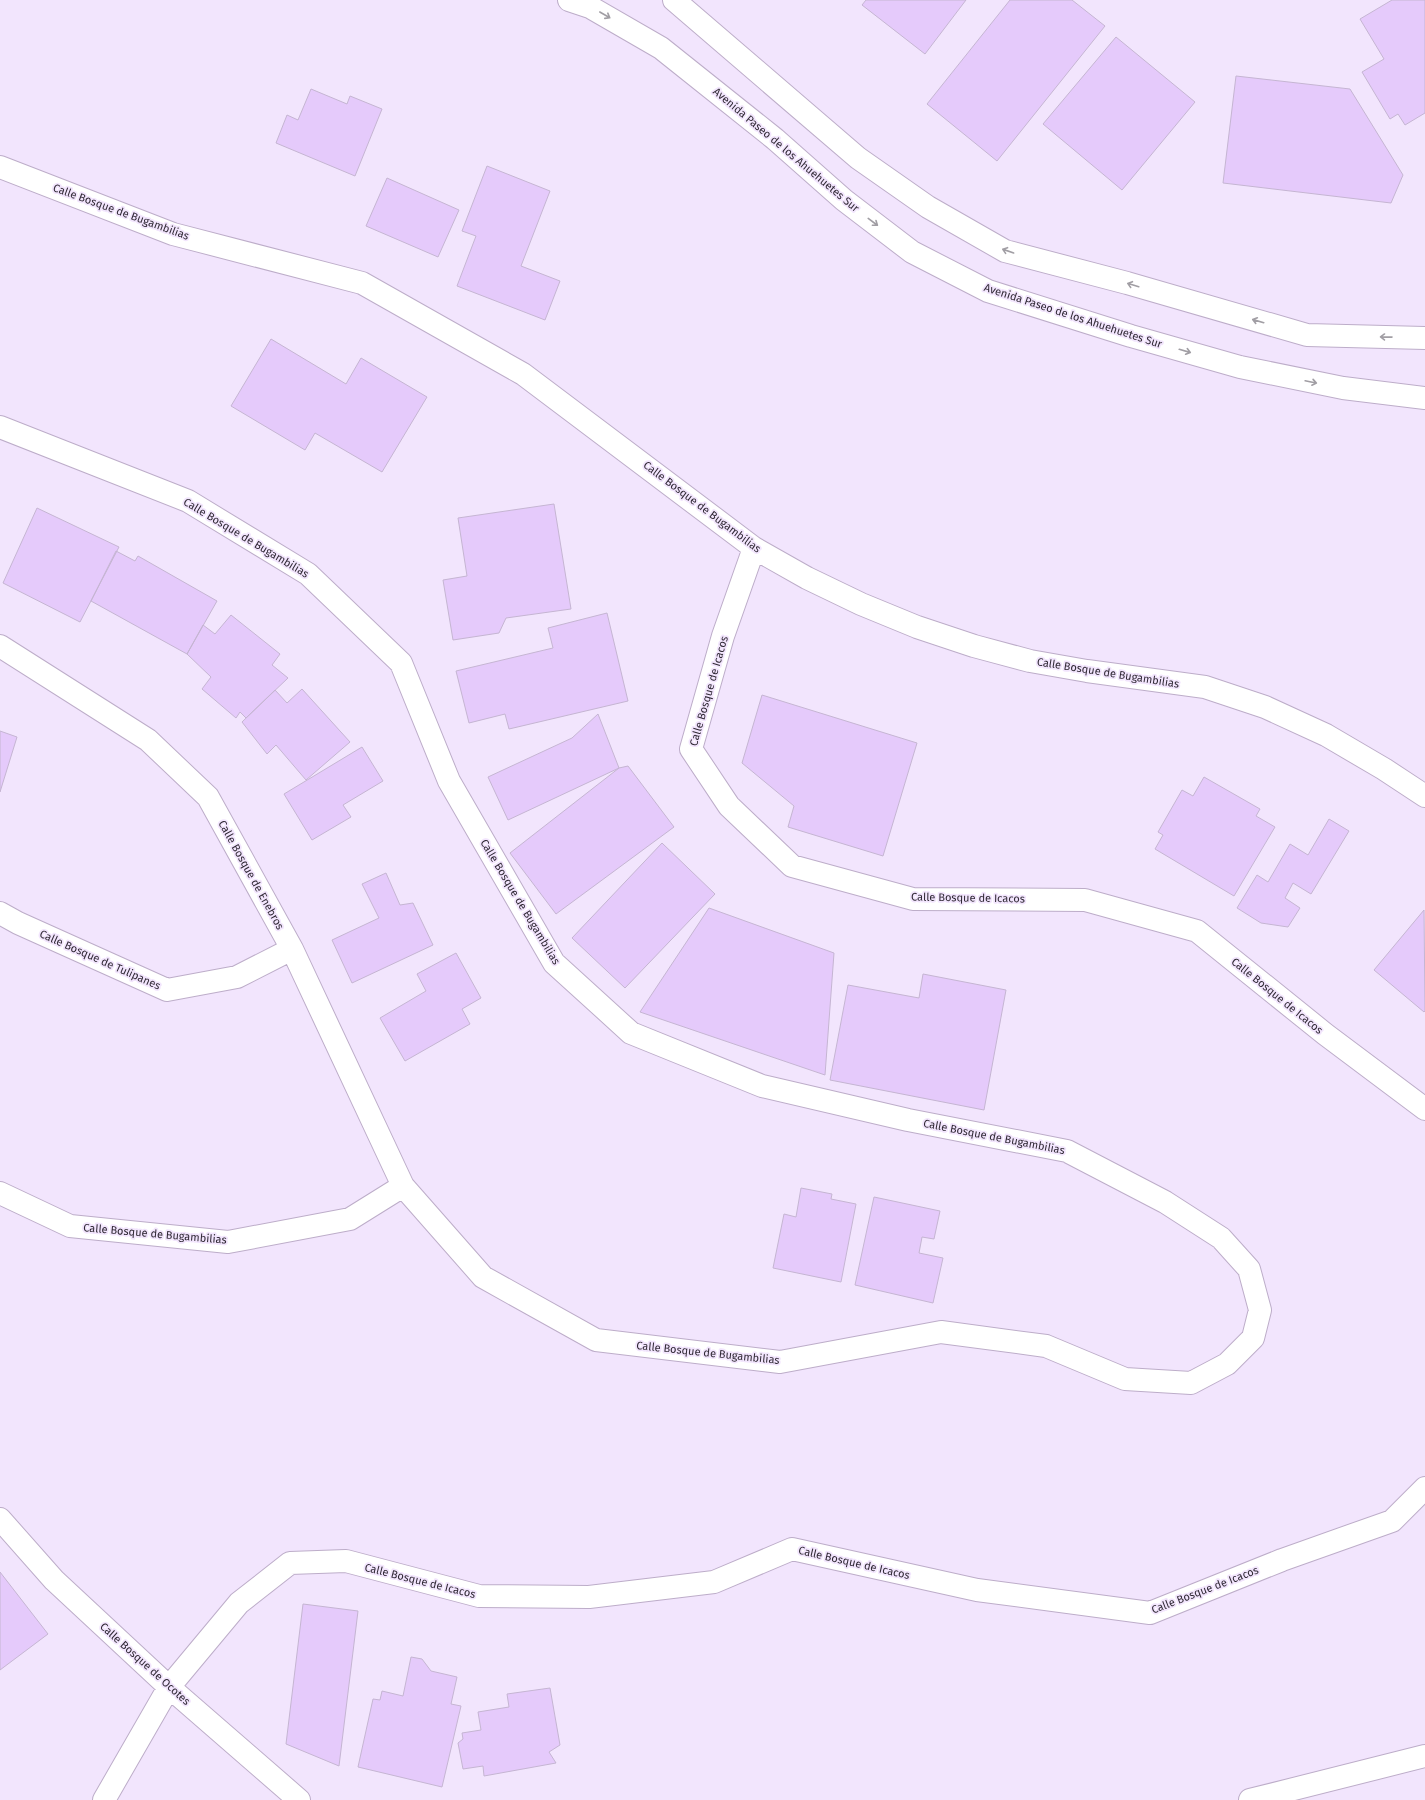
<svg xmlns="http://www.w3.org/2000/svg" width="1425" height="1800" font-family="'Fira Sans',sans-serif">
  <rect width="100%" height="100%" fill="#f2e5fd"/>
  <!-- building -->
  <path fill="#e5cafb" stroke="#c5b5d2" d="M866,0H966L925,54L862,5Z
    M1010,0H1072L1105,26L997,161L927,104Z
    M1392,0H1425V113L1405,125L1398,114L1390,119L1362,72L1384,59L1360,19Z
    M1116,37L1195,102L1122,190L1043,124Z
    M1236,76L1350,89L1403,175L1391,203L1223,183Z
    M311,89L347,104L350,96L382,109L355,176L276,143L287,115L298,120Z
    M487,166L550,191L521,266L560,281L545,320L457,286L476,236L462,231Z
    M387,178L459,210L438,257L366,226Z
    M271,339L346,384L361,358L427,397L382,472L315,433L305,450L231,406Z
    M554,504L571,609L506,618L499,633L453,640L443,580L467,576L458,518Z
    M37,508L119,547L80,622L3,583Z
    M116,551L135,561L138,556L217,601L187,654L91,601Z
    M607,613L628,701L509,729L505,714L469,723L456,671L553,648L548,628Z
    M231,615L280,654L272,665L288,678L246,718L240,712L236,718L202,689L211,677L187,654L203,625L215,634Z
    M302,689L350,742L306,780L276,745L267,754L242,722L275,690L287,703Z
    M762,695L917,743L883,856L788,827L794,806L742,763Z
    M598,714L619,768L508,820L488,777L572,738Z
    M0,731L17,737L0,792Z
    M362,747L383,781L343,805L351,817L312,840L284,794Z
    M628,766L674,827L556,914L510,853L619,768Z
    M1204,777L1260,809L1256,816L1275,827L1234,896L1155,849L1163,835L1158,832L1182,790L1193,796Z
    M1329,819L1349,831L1311,894L1293,883L1285,898L1300,908L1288,927L1261,923L1237,908L1257,875L1268,882L1290,844L1308,855Z
    M662,843L715,894L625,988L572,938Z
    M386,873L400,905L413,903L433,945L352,983L332,940L379,918L362,884Z
    M709,908L834,953L825,1075L640,1012Z
    M1424,910L1425,1011L1424,1012L1374,970Z
    M456,953L481,998L462,1009L470,1024L405,1061L380,1018L426,991L417,974Z
    M923,974L1006,990L984,1110L830,1080L848,985L919,998Z
    M801,1188L832,1194L831,1199L856,1204L841,1282L773,1268L784,1214L796,1217Z
    M874,1197L940,1211L934,1239L922,1237L919,1253L943,1258L933,1303L855,1285Z
    M0,1572L48,1634L0,1670Z
    M303,1604L358,1611L339,1766L286,1744Z
    M411,1657L422,1659L431,1671L457,1677L451,1704L461,1706L442,1787L358,1767L373,1699L380,1700L382,1691L403,1696Z
    M550,1688L560,1745L549,1752L556,1763L484,1776L483,1766L463,1769L458,1743L463,1739L462,1733L481,1730L478,1712L509,1707L507,1694Z"/>
  <g fill="none" stroke-linecap="round" stroke-linejoin="round">
    <!-- minor casing -->
    <g stroke="#bdadc9" stroke-width="24">
      <path id="minor" d="M569,0L590,7L661,48L775,139L844,200L912,252L988,291L1131,336L1240,367L1343,388L1425,398
        M674,0L858,158L928,207L1005,251L1127,283L1307,335L1425,338
        M0,167L173,234L362,283L523,374L754,548L807,578L861,604L917,627L974,646L1030,661L1087,671L1205,687L1265,707L1326,735L1384,769L1425,796
        M0,427L188,501L308,574L401,663L449,781L554,963L631,1033L762,1086L908,1120L1067,1151L1165,1202L1221,1238L1249,1269L1260,1310L1253,1338L1227,1364L1191,1383L1125,1379L1046,1346L941,1332L780,1362L596,1340L483,1277L403,1186L292,949L208,797L148,740L0,646
        M754,548L723,636L691,749L729,806L792,866L913,899L1085,900L1197,931L1325,1034L1425,1109
        M0,913L18,923L167,990L237,977L292,949
        M0,1193L70,1226L228,1242L350,1219L403,1186
        M0,1519L54,1580L169,1687L299,1800
        M104,1800L169,1687L239,1603L290,1563L346,1561L479,1596L589,1597L714,1582L792,1549L977,1590L1150,1613L1282,1560L1392,1521L1425,1488
        M1250,1800L1425,1756"/>
    </g>
    <!-- minor -->
    <use href="#minor" stroke="#fff" stroke-width="22"/>
  </g>
  <!-- one-way arrows -->
  <defs><path id="oneway-shaft" d="M-6 0H5M1.5-3L5.5 0L1.5 3" fill="none" stroke-width="1.6" stroke-linecap="round" stroke-linejoin="round"/></defs>
  <g stroke="#a19ea4">
    <use href="#oneway-shaft" transform="translate(605 15) rotate(30)"/>
    <use href="#oneway-shaft" transform="translate(873 222) rotate(37)"/>
    <use href="#oneway-shaft" transform="translate(1008 251) rotate(-161)"/>
    <use href="#oneway-shaft" transform="translate(1133 285) rotate(-163)"/>
    <use href="#oneway-shaft" transform="translate(1258 321) rotate(-164)"/>
    <use href="#oneway-shaft" transform="translate(1386 337) rotate(-179)"/>
    <use href="#oneway-shaft" transform="translate(1185 351) rotate(16)"/>
    <use href="#oneway-shaft" transform="translate(1311 382) rotate(12)"/>
  </g>
  <g text-anchor="middle" dominant-baseline="central" stroke-width="3.5" stroke-linejoin="round" paint-order="stroke">
    <!-- street labels -->
    <g font-size="11" fill="#2f2834" stroke="#f2e5fd">
      <text transform="translate(786 150) rotate(40)">Avenida Paseo de los Ahuehuetes Sur</text>
      <text transform="translate(121 212) rotate(20)">Calle Bosque de Bugambilias</text>
      <text transform="translate(1073 316) rotate(18)">Avenida Paseo de los Ahuehuetes Sur</text>
      <text transform="translate(702 507) rotate(37)">Calle Bosque de Bugambilias</text>
      <text transform="translate(246 538) rotate(31)">Calle Bosque de Bugambilias</text>
      <text transform="translate(1108 673) rotate(9)">Calle Bosque de Bugambilias</text>
      <text transform="translate(709 691) rotate(-74)">Calle Bosque de Icacos</text>
      <text transform="translate(251 875) rotate(61)">Calle Bosque de Enebros</text>
      <text transform="translate(968 898) rotate(1)">Calle Bosque de Icacos</text>
      <text transform="translate(520 902) rotate(59)">Calle Bosque de Bugambilias</text>
      <text transform="translate(100 960) rotate(24)">Calle Bosque de Tulipanes</text>
      <text transform="translate(1277 996) rotate(39)">Calle Bosque de Icacos</text>
      <text transform="translate(994 1137) rotate(11)">Calle Bosque de Bugambilias</text>
      <text transform="translate(155 1234) rotate(5)">Calle Bosque de Bugambilias</text>
      <text transform="translate(708 1353) rotate(6)">Calle Bosque de Bugambilias</text>
      <text transform="translate(854 1563) rotate(13)">Calle Bosque de Icacos</text>
      <text transform="translate(420 1581) rotate(14)">Calle Bosque de Icacos</text>
      <text transform="translate(1205 1590) rotate(-21)">Calle Bosque de Icacos</text>
      <text transform="translate(145 1664) rotate(42)">Calle Bosque de Ocotes</text>
    </g>
  </g>
</svg>
